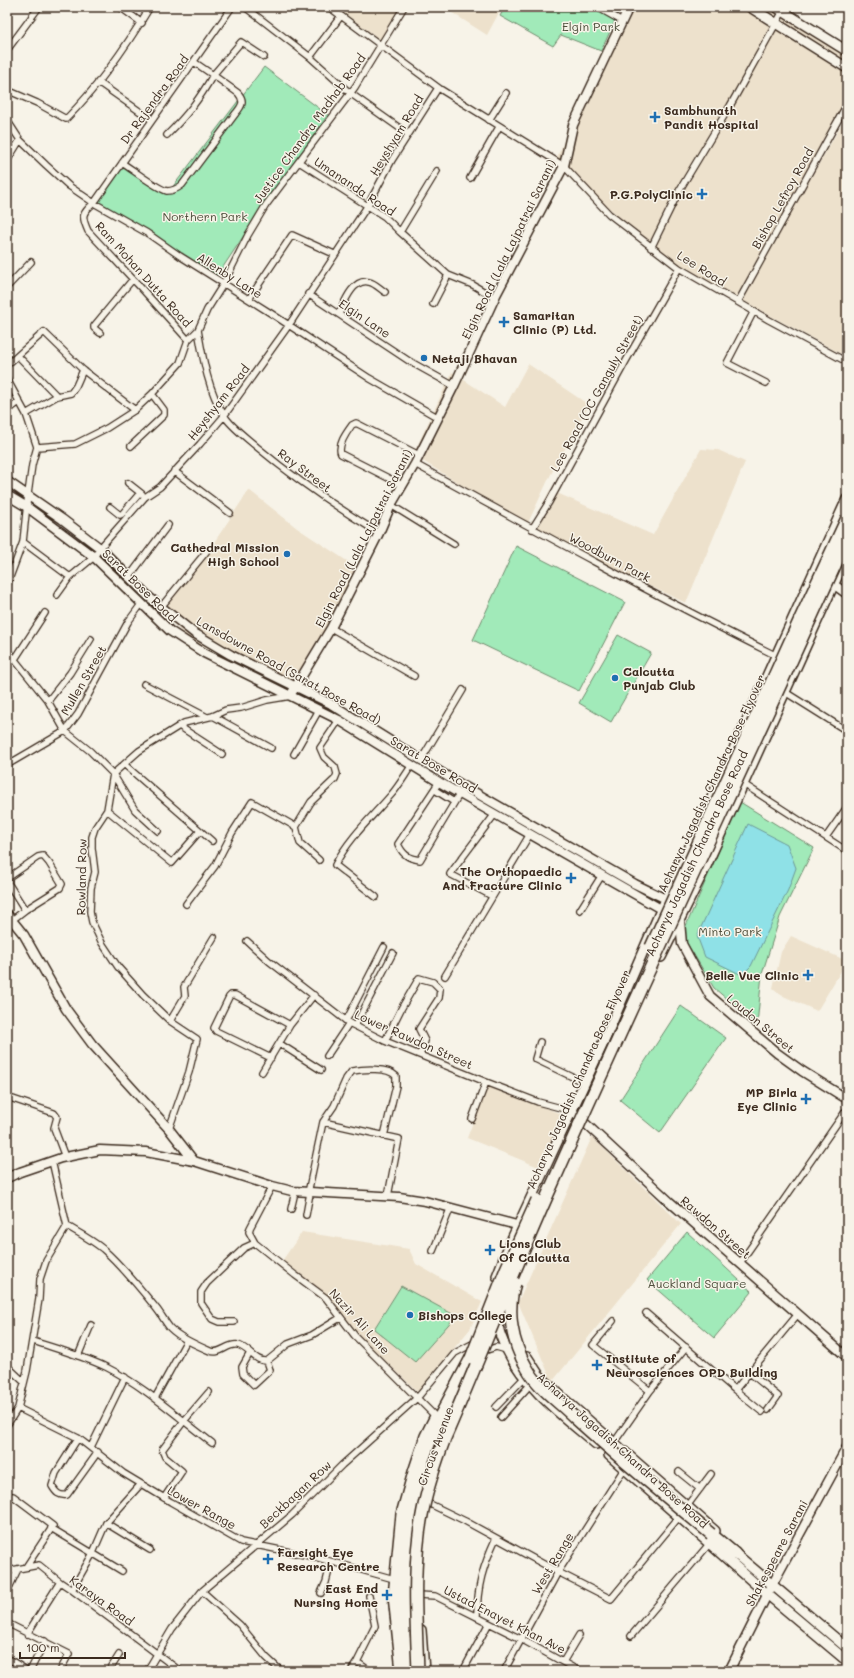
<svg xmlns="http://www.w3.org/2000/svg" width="854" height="1678" font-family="Mali,sans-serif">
  <rect width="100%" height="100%" fill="#f7f3e8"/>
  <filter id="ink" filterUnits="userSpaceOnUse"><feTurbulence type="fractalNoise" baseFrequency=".025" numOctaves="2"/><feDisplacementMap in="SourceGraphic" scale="8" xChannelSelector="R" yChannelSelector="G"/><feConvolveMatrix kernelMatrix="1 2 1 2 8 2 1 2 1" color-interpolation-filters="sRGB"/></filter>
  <g filter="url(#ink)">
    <!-- built -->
    <path fill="#ede1cc" d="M335,7H400L381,40Z
      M443,7H502L487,35Z
      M628,7H765L847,54V100L736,297L674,263L625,223L556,159Z
      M847,115V357L743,301L796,204Z
      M528,364L589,405L550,476L527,525L413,455L452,372L505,407Z
      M701,449L718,450L745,462L686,603L530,530L550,490L653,535Z
      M249,490L297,528L356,567L297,692L189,639L160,611L215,541Z
      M791,936L847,961L817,1011L781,995L773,988L781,952Z
      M487,1085L566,1116L541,1168L467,1138Z
      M592,1137L681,1224L552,1382L518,1302Z
      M302,1232L409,1249L416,1264L482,1302L470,1329L418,1392L358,1335L333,1301L282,1261Z"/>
    <!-- green -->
    <path fill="#a1eab9" stroke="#6e8a6c" d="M505,7H605L618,14L601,51L561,35L553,46L500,16Z
      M264,67L328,115L275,189L217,276L186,257L148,230L97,203L123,165L168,193Z
      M516,546L625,602L579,691L473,640Z
      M618,635L651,653L611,722L579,703Z
      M740,802L814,848L780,917L762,974L757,1025L714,988L682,935Z
      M681,1006L726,1038L660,1133L620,1100Z
      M687,1232L752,1292L714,1338L647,1280Z
      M401,1286L456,1316L415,1362L374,1329Z"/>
    <!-- water -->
    <path fill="#8fe1e7" stroke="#6d9897" d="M748,824L787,844L796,868L788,890L751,966L742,975L705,957L697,936Z"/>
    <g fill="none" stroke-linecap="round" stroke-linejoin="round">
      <!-- street casing -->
      <g stroke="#3b2a1e" stroke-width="8">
        <path id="street" d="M120,7L142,23
          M245,7L310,57L350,93L408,134
          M329,7L440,89L564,166L609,214L679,268L769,320L847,362
          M597,7L622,21
          M7,50L39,7
          M310,57L341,16
          M194,62L213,75L241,42L264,57
          M98,82L152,120
          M7,90L37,103L66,119C99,86 126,47 150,7
          M7,120L20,140L46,165L69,186L94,203L147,233L180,256L272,314L369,378L437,417
          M489,120L506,93
          M7,161L20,140
          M299,162L385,217L400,232L448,275L473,285L495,298
          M122,163C132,169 157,189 167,191C173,191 177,189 182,185L236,113C242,106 245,101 238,93L213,75C199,100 187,115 167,135
          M470,178L499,127
          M400,232L437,171
          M651,248L679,191L730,106L783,11
          M7,287L31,262
          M308,294L409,361L454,386
          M249,299L292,235L334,254
          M738,302L847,104
          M433,304L448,275
          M754,311L727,363L766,383
          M339,314C344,303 353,278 369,282C375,283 380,289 385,292
          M198,330C203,359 208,390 224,415C230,426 247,438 257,447C295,479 336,507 379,533
          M100,333L94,328V326L133,279
          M188,340L143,290L88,231C81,216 82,213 94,203L232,7
          M18,356L57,396
          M7,365L44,332L83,370
          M7,379L26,414L37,447L32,465L28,494L23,542L7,585
          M7,411L19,402
          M26,414L57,396L71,393L76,386L83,370L135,410
          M131,446L164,415V410L152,394
          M37,447L75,444L107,428L135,410L152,394L180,363L188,340L198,330L207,310L224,283L248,235L266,205L355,87L404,7
          M415,464C535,530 655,596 779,657
          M174,471L230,513
          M128,483L142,494
          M402,485L341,454C337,445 347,432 352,425L356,423L360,425L419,455
          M391,505L454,544
          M110,507L120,515L122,514L140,493
          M532,529L549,502L626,361L679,268
          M23,542L70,577
          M129,577L168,525
          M57,595L70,577L94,557L100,548L145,497L160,487L200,444L224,416L289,325L368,205L392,160L438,88
          M161,607L206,552
          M331,628L414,676
          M7,650L48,701L65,731L90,751L113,774L135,810L158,831
          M15,659L45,613
          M144,684L207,717
          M785,692L847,731
          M48,701L70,673L91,639
          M213,716L271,748
          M179,726L222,754
          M294,754L319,710
          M421,760L463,690
          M7,765L65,731L78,714L128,622L142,603
          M125,765L212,841
          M439,782L398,844C403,855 408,858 420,860L460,793
          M742,783L847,851
          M435,790L454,802
          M107,810L172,863L200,831
          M826,837L847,807
          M319,860L300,843L296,827L311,802L335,779L337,774L335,767L324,757L320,748L339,720
          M492,896L450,874L495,814
          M376,897L335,865C349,838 371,818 391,795C399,786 405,775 412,765
          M186,904L215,866L232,833L252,802L296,827
          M580,910L602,875
          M7,924L25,910L8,883L9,877L38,857L43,856L49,863L62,884L60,888L25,910
          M247,941L269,961L349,1023L385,1041L486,1082L538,1102L572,1111
          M445,976L530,834
          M170,1021L185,996L184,987L214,937
          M346,1021L384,947
          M355,1026L393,953
          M385,1041L401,1009L419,978L433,982L440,989L439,998L419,1029L425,1041L420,1055
          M540,1042L535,1059L585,1083
          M280,1044L321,1070
          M327,1056L349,1023
          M271,1058L216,1031L214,1028L229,997L231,995H235L290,1025
          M262,1072L290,1025L314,995
          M13,1099L54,1113L57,1117L54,1128L65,1157
          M472,1119L486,1082
          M323,1122L399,1139L388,1196
          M169,1129L189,1072L197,1039L170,1021L143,995L118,967L102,943L92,922L90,912L91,888L95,872L92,848V837L95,828L107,810L113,774L139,751L184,723L213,716L226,710L241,708L267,700L291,696
          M272,1186L250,1228L249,1232L255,1243L295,1275L326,1298L355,1336L435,1416
          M308,1193L323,1122L334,1106L346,1079L352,1071C363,1069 388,1067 396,1076V1086L384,1136
          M291,1209L295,1192
          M306,1215L310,1193
          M67,1226C79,1233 92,1240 103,1249C121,1265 140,1288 156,1308C161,1314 165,1322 170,1328C180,1338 196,1345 210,1351C221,1355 227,1343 238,1345C249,1348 255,1362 267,1361L288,1344L312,1335L340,1318
          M433,1251L451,1207
          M740,1263L847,1109
          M646,1313L735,1390L798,1314
          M613,1321L593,1345L650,1391
          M234,1322H219L212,1319L201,1303V1292L207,1283L244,1248L255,1243
          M33,1341C57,1349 83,1356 106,1367C134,1381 159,1401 184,1421L162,1450L165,1457L182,1471L164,1498
          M250,1353L242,1367L243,1374L254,1385L270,1370L267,1361
          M78,1356L91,1325
          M7,1366L24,1382
          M750,1373L778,1396L768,1410
          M735,1390L762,1412
          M209,1392L184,1421L212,1443
          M155,1398L187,1340
          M496,1407L524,1378
          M18,1408L78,1438L123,1473L171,1502L241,1542L315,1557L394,1579
          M501,1417L530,1385
          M7,1425L18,1408L27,1371L39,1299L40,1279L46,1261L67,1226L52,1161
          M78,1438L56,1473L52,1486C56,1493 59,1496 67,1495L98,1452
          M613,1444L650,1391L686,1347
          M91,1447L125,1377
          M679,1472L700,1489
          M7,1496H13L53,1526L26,1567
          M428,1503L465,1521L558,1572L611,1599L679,1517
          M687,1506L711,1474
          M106,1523L141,1484
          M51,1528L122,1571
          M7,1571L39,1565L60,1582L72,1590L180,1671
          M72,1590L93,1553L106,1523L150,1550
          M202,1591L240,1625L266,1657L281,1671
          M7,1592L18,1569
          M321,1593L326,1582L331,1562
          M419,1595L435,1596L521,1639L579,1671
          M477,1617C477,1586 483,1566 496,1538
          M7,1623L69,1654L60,1671
          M27,1634L60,1582
          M631,1636L710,1543
          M7,1658L28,1671
          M357,1662L375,1626L369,1596
          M563,1662L579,1635
          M30,1671L45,1641
          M109,1671L119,1655
          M147,1671L172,1629L202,1591L292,1515L342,1465L418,1397L455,1353L472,1344L487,1350L496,1347L507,1350
          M351,1671L357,1662L370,1671
          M463,1671L489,1623
          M504,1671L558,1572L624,1469"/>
      </g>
      <!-- secondary casing -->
      <g stroke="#3b2a1e" stroke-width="11">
        <path id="secondary" d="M7,481L62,519L100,548L149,597L194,633L231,655L331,704L450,778L635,884L670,901
          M7,495L27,507L94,557L170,631L204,653L339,720L439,782L666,912
          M829,581L847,594
          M293,691L331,628L379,533L391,505L415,464L454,386L496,295L564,166L573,125L629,7
          M7,914L24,935L66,1009L92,1044L169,1129L194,1161
          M677,919L680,921L682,944L710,996L777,1053L802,1071L847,1099
          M572,1111L670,1202L847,1357
          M7,1178L20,1172L61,1158L100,1150L146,1152L194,1161L272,1186L292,1191L399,1197L425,1201L524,1227
          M729,1671L770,1589L847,1447"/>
      </g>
      <!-- primary casing -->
      <g stroke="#3b2a1e" stroke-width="12">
        <path id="primary" d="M750,7L847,68
          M776,7L847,51
          M661,957L707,864L847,555
          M497,1276L511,1241L604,1041L658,917L847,499
          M490,1321L498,1323C498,1332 502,1339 505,1346C525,1388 562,1415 596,1444
          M527,1357L538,1374L565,1400L715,1531
          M609,1455L767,1594L847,1661
          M731,1550L847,1648
          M409,1628C405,1575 408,1517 426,1466
          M421,1630L424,1671
          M401,1671L393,1596L401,1514L413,1472L425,1436L434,1418"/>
      </g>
      <!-- highway casing -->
      <g stroke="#3b2a1e" stroke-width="14">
        <path id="highway" d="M711,1534L735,1554
          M407,1671L400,1581L407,1518L415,1481L439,1418L471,1358"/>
      </g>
      <!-- street -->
      <use href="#street" stroke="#f7f3e8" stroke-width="5.5"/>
      <!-- secondary -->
      <use href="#secondary" stroke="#f7f3e8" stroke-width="8"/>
      <!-- primary -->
      <use href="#primary" stroke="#f7f3e8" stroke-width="9"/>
      <!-- highway -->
      <use href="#highway" stroke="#f7f3e8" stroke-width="11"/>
      <!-- highway-bridge casing -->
      <g stroke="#3b2a1e" stroke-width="14" stroke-linecap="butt">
        <path id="highway-bridge" d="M651,947L800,619L847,518
          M515,1283C506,1311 512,1343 527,1368C538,1388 559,1402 575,1418C619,1458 665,1496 711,1534
          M471,1358L506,1269L537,1200
          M418,1671C416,1618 412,1563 423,1510C428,1486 436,1462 445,1438C482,1353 515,1267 553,1183C649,967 750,754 847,539"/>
      </g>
      <!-- highway-bridge -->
      <use href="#highway-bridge" stroke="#f7f3e8" stroke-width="11"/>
    </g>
  </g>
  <!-- markers -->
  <g fill="#1f6fb2" stroke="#f7f3e8" stroke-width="1.5">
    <path d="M653 111h4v4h4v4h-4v4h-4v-4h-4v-4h4z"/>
    <path d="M700 188h4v4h4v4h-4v4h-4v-4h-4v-4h4z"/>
    <path d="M502 316h4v4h4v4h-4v4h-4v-4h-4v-4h4z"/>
    <circle cx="424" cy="358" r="4"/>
    <circle cx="287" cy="554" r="4"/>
    <circle cx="615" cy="678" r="4"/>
    <path d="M569 872h4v4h4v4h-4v4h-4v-4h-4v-4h4z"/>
    <path d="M806 969h4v4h4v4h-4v4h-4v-4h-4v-4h4z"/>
    <path d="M804 1093h4v4h4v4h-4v4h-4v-4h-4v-4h4z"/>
    <path d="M488 1244h4v4h4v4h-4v4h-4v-4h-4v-4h4z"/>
    <circle cx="410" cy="1315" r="4"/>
    <path d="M595 1359h4v4h4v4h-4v4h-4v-4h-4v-4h4z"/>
    <path d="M266 1553h4v4h4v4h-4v4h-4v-4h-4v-4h4z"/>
    <path d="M385 1589h4v4h4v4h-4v4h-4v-4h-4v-4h4z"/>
  </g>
  <g text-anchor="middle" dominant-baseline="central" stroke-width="3" stroke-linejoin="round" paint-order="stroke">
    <!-- park labels -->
    <g font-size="12" fill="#4f503d" stroke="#f7f3e8">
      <text x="591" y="26">Elgin Park</text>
      <text x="205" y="216">Northern Park</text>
      <text x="730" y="931">Minto Park</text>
      <text x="697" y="1283">Auckland Square</text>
    </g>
    <!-- street labels -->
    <g font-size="12" fill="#3b2a1e" stroke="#f7f3e8">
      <text transform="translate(154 99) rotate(-54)">Dr Rajendra Road</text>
      <text transform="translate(309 128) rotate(-54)">Justice Chandra Madhab Road</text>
      <text transform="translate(396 135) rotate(-59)">Heyshyam Road</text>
      <text transform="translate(355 186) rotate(34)">Umananda Road</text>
      <text transform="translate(782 198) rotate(-61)">Bishop Lefroy Road</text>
      <text transform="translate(508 249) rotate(-64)">Elgin Road (Lala Lajpatrai Sarani)</text>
      <text transform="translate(702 268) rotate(32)">Lee Road</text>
      <text transform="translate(144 274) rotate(48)">Ram Mohan Dutta Road</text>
      <text transform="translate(230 275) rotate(32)">Allenby Lane</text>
      <text transform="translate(365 318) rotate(34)">Elgin Lane</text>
      <text transform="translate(596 393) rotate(-61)">Lee Road (OC Ganguly Street)</text>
      <text transform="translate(218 402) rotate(-52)">Heyshyam Road</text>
      <text transform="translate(305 470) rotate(37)">Ray Street</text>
      <text transform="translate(363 538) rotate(-63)">Elgin Road (Lala Lajpatrai Sarani)</text>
      <text transform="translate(610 557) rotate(28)">Woodburn Park</text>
      <text transform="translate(140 585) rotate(44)">Sarat Bose Road</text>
      <text transform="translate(289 670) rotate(29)">Lansdowne Road (Sarat Bose Road)</text>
      <text transform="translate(83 680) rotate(-60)">Mullen Street</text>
      <text transform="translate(434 764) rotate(31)">Sarat Bose Road</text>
      <text transform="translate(711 783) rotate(-65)">Acharya Jagadish Chandra Bose Flyover</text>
      <text transform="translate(696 853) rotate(-65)">Acharya Jagadish Chandra Bose Road</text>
      <text transform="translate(81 877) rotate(-89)">Rowland Row</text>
      <text transform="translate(761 1023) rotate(40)">Loudon Street</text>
      <text transform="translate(414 1039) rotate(24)">Lower Rawdon Street</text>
      <text transform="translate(578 1079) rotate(-66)">Acharya Jagadish Chandra Bose Flyover</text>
      <text transform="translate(716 1227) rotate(41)">Rawdon Street</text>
      <text transform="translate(360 1321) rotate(48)">Nazir Ali Lane</text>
      <text transform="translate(435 1446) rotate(-70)">Circus Avenue</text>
      <text transform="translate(623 1450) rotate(42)">Acharya Jagadish Chandra Bose Road</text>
      <text transform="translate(295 1494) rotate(-43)">Beckbagan Row</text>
      <text transform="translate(202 1507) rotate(29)">Lower Range</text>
      <text transform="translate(776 1553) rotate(-62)">Shakespeare Sarani</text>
      <text transform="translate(552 1563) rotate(-59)">West Range</text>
      <text transform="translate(102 1600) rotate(36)">Karaya Road</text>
      <text transform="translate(505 1619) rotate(27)">Ustad Enayet Khan Ave</text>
    </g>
    <!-- poi labels -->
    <g font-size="12" font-weight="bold" fill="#3b2a1e" stroke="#f7f3e8" text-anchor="start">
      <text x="664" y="110">Sambhunath<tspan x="664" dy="14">Pandit Hospital</tspan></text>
      <text x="693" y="194" text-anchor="end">P.G.PolyClinic</text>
      <text x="513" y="315">Samaritan<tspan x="513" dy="14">Clinic (P) Ltd.</tspan></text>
      <text x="432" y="358">Netaji Bhavan</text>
      <text x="279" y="547" text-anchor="end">Cathedral Mission<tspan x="279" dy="14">High School</tspan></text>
      <text x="623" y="671">Calcutta<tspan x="623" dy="14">Punjab Club</tspan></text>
      <text x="562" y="871" text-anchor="end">The Orthopaedic<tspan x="562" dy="14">And Fracture Clinic</tspan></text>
      <text x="799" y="975" text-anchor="end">Belle Vue Clinic</text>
      <text x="797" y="1092" text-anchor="end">MP Birla<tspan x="797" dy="14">Eye Clinic</tspan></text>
      <text x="499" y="1243">Lions Club<tspan x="499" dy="14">Of Calcutta</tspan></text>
      <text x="418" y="1315">Bishops College</text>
      <text x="606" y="1358">Institute of<tspan x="606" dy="14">Neurosciences OPD Building</tspan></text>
      <text x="277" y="1552">Farsight Eye<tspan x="277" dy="14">Research Centre</tspan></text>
      <text x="378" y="1588" text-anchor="end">East End<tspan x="378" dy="14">Nursing Home</tspan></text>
    </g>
  </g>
  <!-- margin -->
  <rect width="854" height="1678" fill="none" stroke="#f7f3e8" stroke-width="24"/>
  <rect x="12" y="12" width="830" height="1654" fill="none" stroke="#3b2a1e" stroke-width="1.5" filter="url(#ink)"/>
  <!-- scale -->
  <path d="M20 1652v6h105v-6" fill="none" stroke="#3b2a1e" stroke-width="2"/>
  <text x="26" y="1652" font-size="12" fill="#3b2a1e" stroke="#f7f3e8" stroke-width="3" paint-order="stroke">100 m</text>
</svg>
